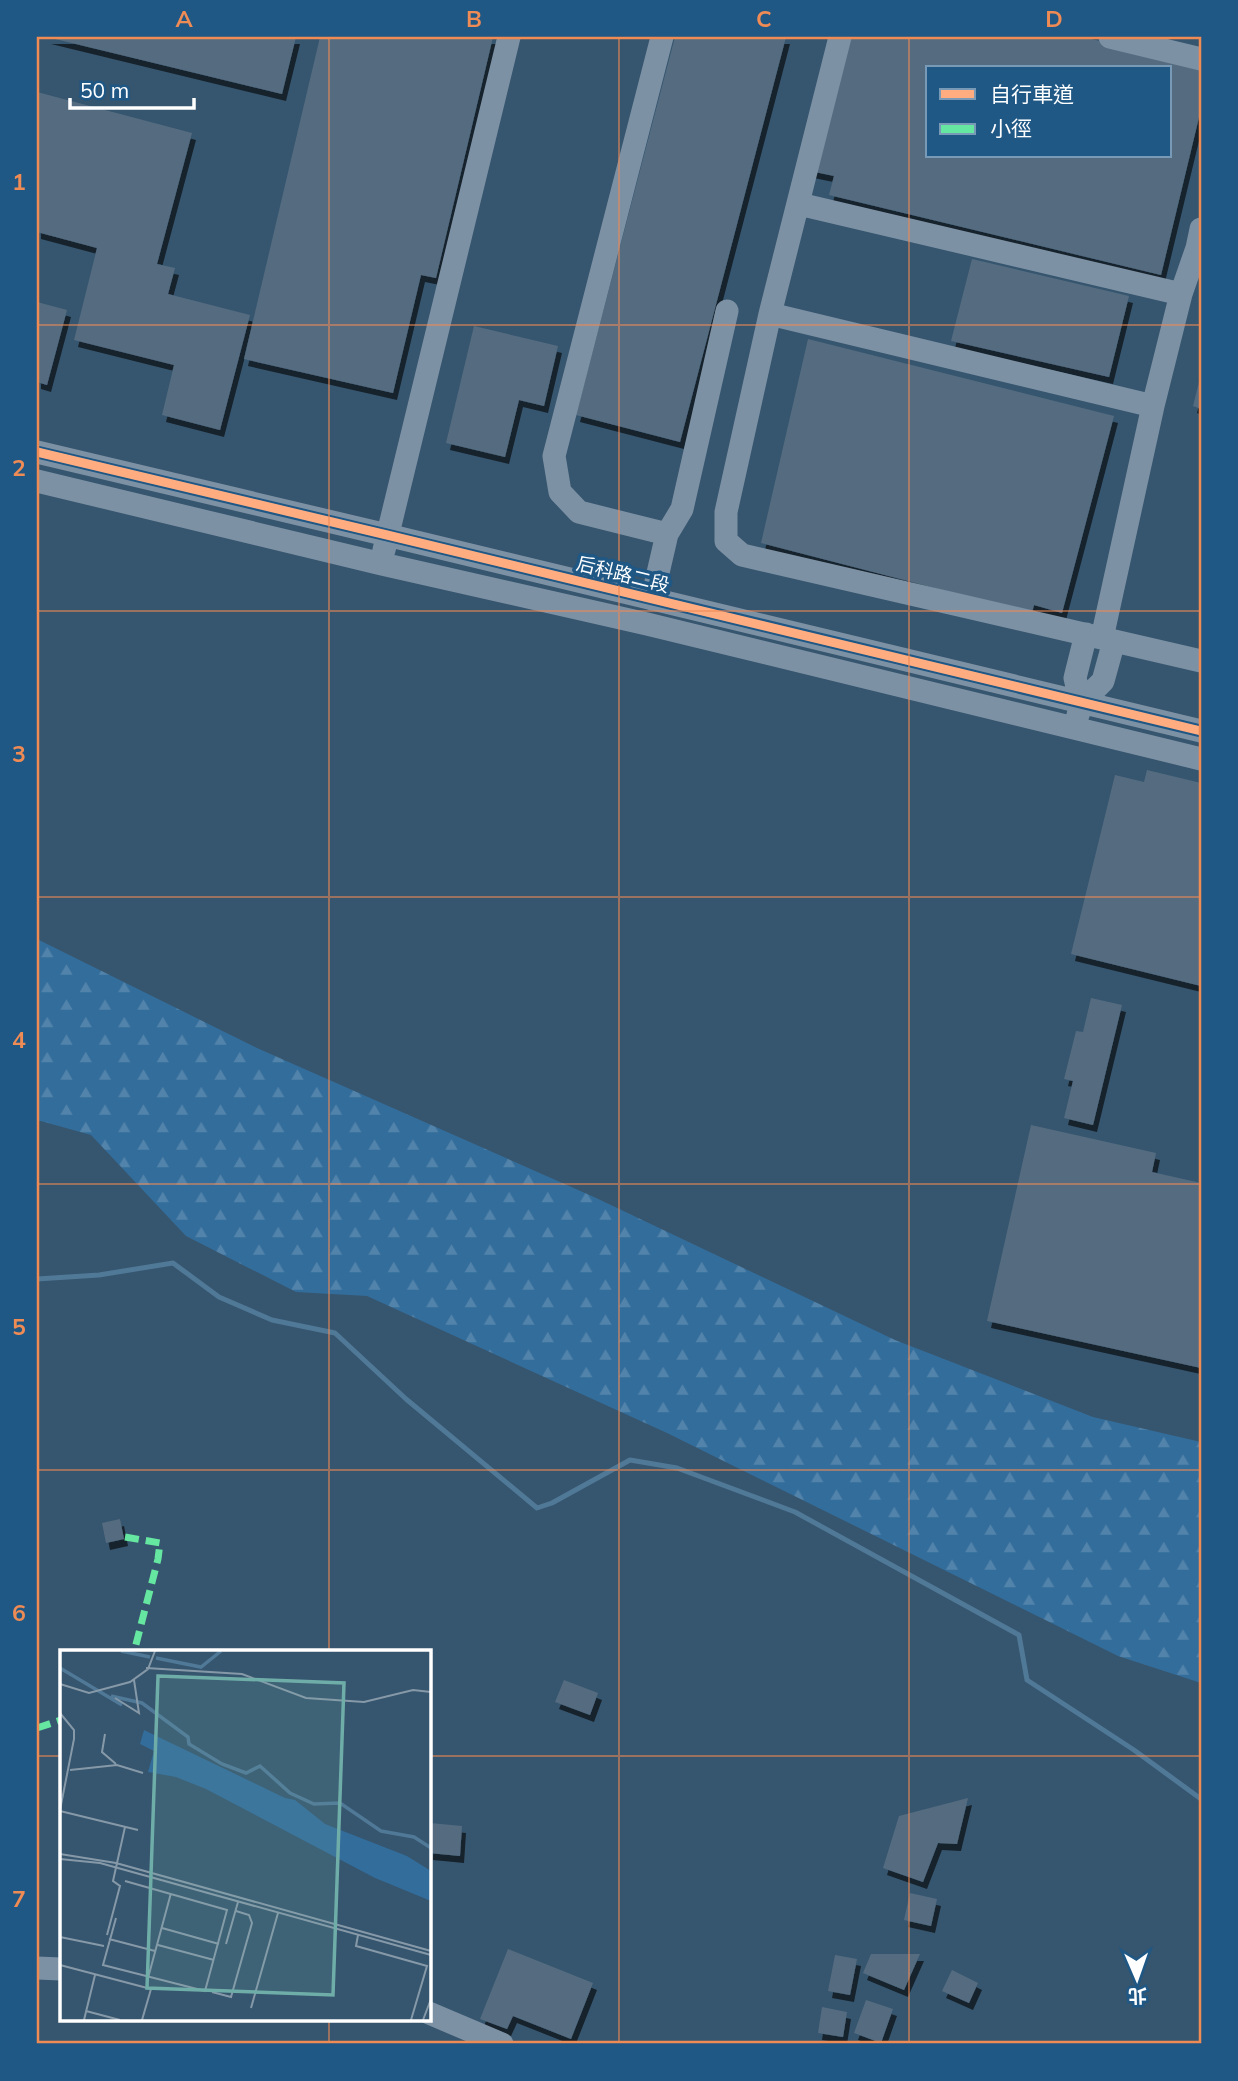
<svg xmlns="http://www.w3.org/2000/svg" width="1238" height="2081" font-family="Mulish,'Noto Sans TC',sans-serif">
  <defs>
    <pattern id="forest-firs" width="22" height="20" patternUnits="userSpaceOnUse" patternTransform="scale(1.75)"><rect width="22" height="20" fill="#336d9b"/><path d="M5 1l3.5 6h-7zM16 11l3.5 6h-7z" fill="#5283aa"/></pattern>
    <filter id="shadow"><feDropShadow dx="4" dy="7" stdDeviation="0" flood-color="#0009"/></filter>
  </defs>
  <rect width="100%" height="100%" fill="#36556e"/>
  <!-- forest -->
  <path fill="url(#forest-firs)" d="M37,939L257,1048L594,1197L895,1340L1093,1417L1201,1442V1683L1118,1656L667,1433L367,1296L296,1292L186,1236L91,1135L37,1120Z"/>
  <g fill="none" stroke-linecap="round" stroke-linejoin="round">
    <!-- stream -->
    <path stroke="#507897" stroke-width="5" d="M37,1279L99,1275L173,1263L219,1297L272,1320L335,1333L406,1399L537,1508L552,1503L630,1460L677,1468L795,1512L1019,1635L1027,1680L1134,1750L1201,1799"/>
  </g>
  <!-- building -->
  <path fill="#546c80" fill-rule="evenodd" filter="url(#shadow)" d="M47,37H296L282,94Z
    M320,37H493L436,278L421,275L393,393L244,359Z
    M675,37H786L680,442L576,415Z
    M843,37H1083L1201,65V109L1161,275L829,195L834,176L810,171ZM928,68H1170V156H928Z
    M37,92L192,133L157,264L175,268L168,294L250,315L220,430L162,415L174,365L74,340L97,248L37,232Z
    M972,259L1129,296L1109,377L951,341Z
    M37,302L67,310L47,385L37,382Z
    M474,326L558,346L544,406L519,400L505,457L446,443Z
    M808,339L1114,416L1062,613L1034,605L1032,613L761,543Z
    M1200,378H1201V409L1193,406Z
    M1147,770L1201,783V986L1071,954L1115,775L1144,782Z
    M1091,998L1122,1005L1093,1125L1064,1118L1073,1081L1064,1079L1076,1031L1083,1032Z
    M1031,1125L1156,1153L1152,1172L1201,1183V1368L987,1321Z
    M120,1519L124,1539L106,1543L102,1523Z
    M564,1680L598,1693L590,1715L555,1702Z
    M968,1798L957,1844L938,1843L923,1882L883,1868L899,1816Z
    M430,1823L462,1826L460,1856L429,1853Z
    M910,1893L937,1899L931,1926L904,1920Z
    M508,1949L593,1983L571,2039L513,2016L507,2029L480,2019Z
    M871,1954H920L904,1990L863,1973Z
    M835,1955L857,1959L850,1995L828,1991Z
    M952,1970L978,1983L969,2003L942,1991Z
    M866,2000L893,2009L881,2043L854,2033Z
    M822,2007L847,2012L843,2037L818,2033Z"/>
  <g fill="none" stroke-linecap="round" stroke-linejoin="round">
    <!-- minor -->
    <path stroke="#7d91a4" stroke-width="23" d="M662,37L554,456L560,492L579,512L667,534
      M840,37L770,314L726,512V541L742,555L1201,661
      M1110,37L1201,59
      M799,204L1181,294
      M770,314L1153,406
      M37,452L387,535L1201,731
      M37,481L382,564L647,624L1201,759
      M384,550L509,37
      M652,599L667,534L682,509L727,311
      M1102,638L1153,406L1181,294L1197,248L1201,229
      M1081,703L1103,681L1114,641
      M1078,715L1081,703L1075,678L1086,634
      M37,1968L61,1969
      M429,2013L502,2044"/>
    <!-- quiet -->
    <path stroke="#66e7a1" stroke-width="7" stroke-dasharray="14 7" stroke-linecap="butt" d="M125,1537L160,1543L158,1559L134,1652
      M37,1728L61,1720"/>
    <!-- cycleway casing -->
    <g stroke="#1f5785" stroke-width="13">
      <path id="cycleway" d="M37,452L387,535L1201,731"/>
    </g>
    <!-- cycleway -->
    <use href="#cycleway" stroke="#ffac80" stroke-width="9"/>
  </g>
  <!-- grid -->
  <path fill="none" stroke="#ef8b55" stroke-width="2" stroke-opacity="0.55" d="M329,37V1652M619,37V2044M909,37V2044M37,325H1201M37,611H1201M37,897H1201M37,1184H1201M37,1470H1201M37,1756H61M429,1756H1201M329,2020V2044"/>
  <g text-anchor="middle" dominant-baseline="central" stroke-width="7" stroke-linejoin="round" paint-order="stroke">
    <!-- street labels -->
    <g font-size="19" fill="#fff" stroke="#1f5785">
      <text transform="translate(623 574) rotate(14)">后科路二段</text>
    </g>
  </g>
  <!-- overview -->
  <g transform="translate(60 1650)">
    <rect width="371" height="371" fill="#36556e"/>
    <path d="M84,80L225,148L235,150L265,174L347,206L371,221V251L315,228L146,139L116,127L88,122L94,101L80,94Z" fill="#336d9b"/>
    <path fill="none" stroke="#507897" stroke-width="3.5" d="M61,1L90,7M96,8L141,17L161,1M0,18L62,55M51,46L82,53L128,87L129,94L162,114L186,123L200,116L230,143L254,154L280,153L321,181L354,187L371,198"/>
    <path fill="none" stroke="#8699a8" stroke-width="2" d="M86,18L182,24L246,48L304,52L353,40L371,42M0,34L29,43L70,32L88,19L95,1M55,48L79,63L74,30M0,63L14,80V89L0,160M45,84L42,102L56,114M10,120L57,115L83,123M0,161L78,180M0,204L56,213L371,301M0,209L40,213L371,305M56,268L43,315L145,341L167,260L65,231M102,278L159,294M47,285L60,236L53,231L65,177M298,285L296,296L367,316L351,370M0,287L44,296M49,289L95,301M166,294L178,252M98,295L154,310M0,315L91,339L82,370M88,328L111,243M152,342L171,347L192,273L189,265L176,261M191,358L218,263M26,361L60,370M24,370L35,325M363,370L371,349"/>
    <path fill="#6fada8" fill-opacity="0.15" stroke="#6fada8" stroke-width="3.5" d="M98,26L284,33L273,345L87,338Z"/>
    <rect width="371" height="371" fill="none" stroke="#fff" stroke-width="3.5"/>
  </g>
  <!-- border -->
  <rect width="1238" height="2081" fill="none" stroke="#1f5785" stroke-width="77"/>
  <!-- legend -->
  <rect x="926" y="66" width="245" height="91" fill="#1f5785" stroke="#799ab6" stroke-width="2"/>
  <rect x="940" y="89" width="35" height="10" fill="#ffac80" stroke="#799ab6" stroke-width="2"/>
  <text x="990" y="102" font-size="21" fill="#ffffff">自行車道</text>
  <rect x="940" y="124" width="35" height="10" fill="#66e7a1" stroke="#799ab6" stroke-width="2"/>
  <text x="990" y="136" font-size="21" fill="#ffffff">小徑</text>
  <!-- north arrow -->
  <g transform="translate(1137 1979) rotate(178)" stroke="#1f5785" stroke-width="5" paint-order="stroke">
  <path d="M0-5L12 26L0 18L-12 26Z" fill="#ffffff"/>
  <text y="-10" font-size="19" font-weight="bold" text-anchor="middle" fill="#ffffff">北</text>
  </g>
  <!-- scale -->
  <path d="M70 98v10h124v-10" fill="none" stroke="#ffffff" stroke-width="3.5"/>
  <text x="80" y="98" font-size="21" fill="#ffffff" stroke="#1f5785" stroke-width="5" paint-order="stroke">50 m</text>
  <rect x="38" y="38" width="1162" height="2004" fill="none" stroke="#ef8b55" stroke-width="2.5"/>
  <g font-size="23" text-anchor="middle" font-weight="bold" fill="#ef8b55">
    <text x="184" y="27">A</text>
    <text x="474" y="27">B</text>
    <text x="764" y="27">C</text>
    <text x="1054" y="27">D</text>
    <text x="19" y="190">1</text>
    <text x="19" y="476">2</text>
    <text x="19" y="762">3</text>
    <text x="19" y="1048">4</text>
    <text x="19" y="1335">5</text>
    <text x="19" y="1621">6</text>
    <text x="19" y="1907">7</text>
  </g>
</svg>
